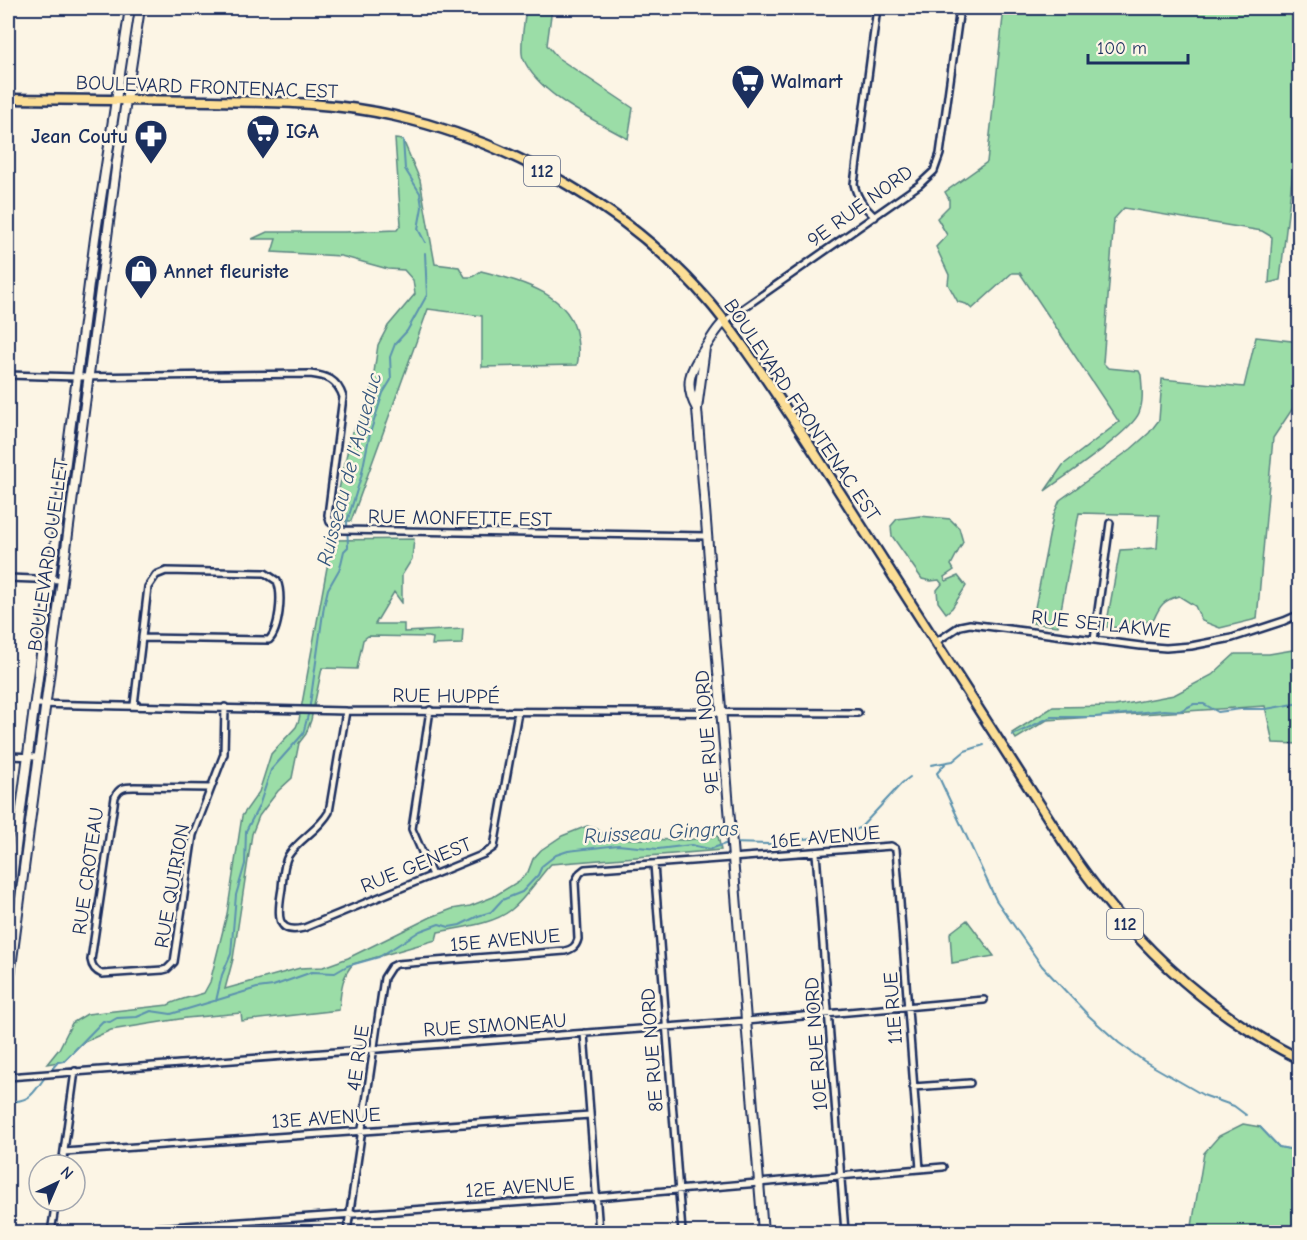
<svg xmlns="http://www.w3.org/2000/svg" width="1307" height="1240" font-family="'Comic Neue',sans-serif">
  <rect width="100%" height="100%" fill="#fcf5e5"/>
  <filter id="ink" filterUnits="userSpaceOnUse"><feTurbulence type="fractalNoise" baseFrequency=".0167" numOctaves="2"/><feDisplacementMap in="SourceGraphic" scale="12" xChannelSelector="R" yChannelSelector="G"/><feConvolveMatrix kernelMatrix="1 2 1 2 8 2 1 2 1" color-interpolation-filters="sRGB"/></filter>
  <g filter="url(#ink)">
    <!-- green -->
    <path fill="#9bdda7" stroke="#5b8682" stroke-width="1.5" d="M526,8H552L547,45L558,58L633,108L628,139C595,120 539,96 523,58C519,49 525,19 526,8Z
      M1004,8H1299V121L1280,280L1269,283L1272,237L1262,231L1124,208L1114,219L1103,363L1108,368L1139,371L1141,375C1142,387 1144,401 1139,413C1131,432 1065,476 1045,491L1063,465L1119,422L1020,273H1012L972,309L966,304L958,302L948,284L949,275L936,247L947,235L937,218L949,206V199L945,192L987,162Z
      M395,139L403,140L420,180L435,264L459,267L465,277H472L481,271C518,281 570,292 577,337C578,347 580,355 577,365L482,367V316L428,309L351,521H344L335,517L334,512L351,435L365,410L371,393L378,345L388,326L415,294L413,280L404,270L388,269L341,256L272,252L276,239H252L267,232H345L397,230L401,224Z
      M1256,337L1300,342L1299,399L1273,438L1257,619L1220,628L1202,621L1195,606L1179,596C1164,600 1160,605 1154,619L1131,628L1106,627L1120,550L1157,548L1159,515L1079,513L1058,626L1032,623L1053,516L1060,500L1131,449L1149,433L1159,420L1162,379L1244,387Z
      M920,516L950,519L959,528L963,542L951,565L954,570L944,577L946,581L958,576L966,586L952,608L946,613L938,602L937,590L942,584L939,580L931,581L922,579L892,536L891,526L897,519Z
      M414,539L412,559L402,575V603L394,592L375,624H404V632L463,629L462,644L432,645L433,638L428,637L368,636L363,640L357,669L322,668L311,720L306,734L299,743L292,778L278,791L268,804L259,816L252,834L233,959L225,989L300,968L323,967L348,958L431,917L452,909L470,906L493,897L519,881L528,872L533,859L541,850L562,836L587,826L597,829L605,835L629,839L687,840L718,836L721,850L551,864C537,879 527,897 511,910C492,925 461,927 438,932L436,940L353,964C341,977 341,992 339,1010L242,1021L241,1013L186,1018L111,1030L82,1043L64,1061L47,1064L59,1049L72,1023L87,1014L168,1005C179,999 192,997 204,993L210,982L227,914L242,816L259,792L271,754L296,727L299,720L332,540Z
      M1299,649V744L1273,743L1265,706L1047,720L1016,739L1012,733L1053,707L1115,706L1174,695L1212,675L1235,654H1269Z
      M967,920L994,956L952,963L950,933Z
      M1243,1124L1260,1127L1279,1147L1299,1151V1232H1191L1204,1153L1219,1136Z"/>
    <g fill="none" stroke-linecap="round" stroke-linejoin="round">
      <!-- stream -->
      <path stroke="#5b92ae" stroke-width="2" d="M403,140L405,169L420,193L422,207L418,229L425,242
        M1013,735L1051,717H1095L1164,710L1180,711L1194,704H1204L1218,712L1241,709H1266L1300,703
        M945,764L937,773L996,900L1042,966L1089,1016L1119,1043L1144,1061L1203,1095L1234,1106L1246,1115
        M931,765L953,761L965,751L984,745
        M216,1001L222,975L231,954L236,895L245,864L246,831L259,806L271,770L303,734L309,711L324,606L328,589L340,568L344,551L348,547L347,522L361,477L370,433L383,393L391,380L390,357L395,344L407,331L427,295L425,253
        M50,1071L58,1062L64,1061L103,1021L110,1022L117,1018L137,1017L151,1011L171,1014L257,988L273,986L312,972L335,973L347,966L379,957L420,931L439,924L449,927L460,925L478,916L491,912L502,900L522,892L538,875L542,866L556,855L568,851L618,845L658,849L691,845L710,849L728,843L771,844L819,837L833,831L852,832L861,827L902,783L910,777
        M8,1102C32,1101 32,1094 46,1076
        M1260,1127L1279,1147L1300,1151"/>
      <!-- street casing -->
      <g stroke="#1b2f5e" stroke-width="10">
        <path id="street" d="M875,217C864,207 857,198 854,184L877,8
          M725,321L919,185L934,171L940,154L960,8
          M8,375L77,377L310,374C327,376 337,379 343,397L328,515L330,522L343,530L706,536
          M8,578L61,580
          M1094,640L1110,523
          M936,642L960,626L970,624L1141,646L1166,648L1191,646L1232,638L1284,621L1300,614
          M35,704L346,711L858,713
          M134,705L148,587L156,575L166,571L265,573L277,581C283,595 279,630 269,640L142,638
          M430,710L412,829L432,875
          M346,711L329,812C319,830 299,839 288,856C283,865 283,878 282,888C279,908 272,936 304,928L484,854L494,847L518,712
          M8,756L37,757
          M210,788L134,787C124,787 119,788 115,797L91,960C92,967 95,971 102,974L163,970L167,969L174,962L193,835L224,754L225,707
          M816,853L845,1232
          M654,864L682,1232
          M584,1033L599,1232
          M8,1077L746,1021L984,1000
          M913,1087L970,1083
          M64,1152L590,1115
          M62,1165L75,1071
          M51,1232L56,1201
          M99,1232L596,1197L943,1167
          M347,1232L384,978L391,967L397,964L565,951C572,949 576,947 578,939L575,882L580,873L585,869L891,846L896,849L920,1169"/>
      </g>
      <!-- secondary casing -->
      <g stroke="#1b2f5e" stroke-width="12">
        <path id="secondary" d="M705,348L697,409L763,1232
          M697,409C683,384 690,370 705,348C712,338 716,329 725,321
          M8,909L95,238L130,8
          M8,990L117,161L140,8"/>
      </g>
      <!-- primary casing -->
      <g stroke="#1b2f5e" stroke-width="13">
        <path id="primary" d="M8,99C76,100 144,100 212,101C273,102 335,102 395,116C515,143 631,210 711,304C728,324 742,345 757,366C796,422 832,480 869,538C934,639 998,740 1063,841C1122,931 1202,1011 1300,1059"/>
      </g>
      <!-- street -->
      <use href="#street" stroke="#fcf5e5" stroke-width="5"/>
      <!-- secondary -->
      <use href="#secondary" stroke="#fcf5e5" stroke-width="8"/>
      <!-- primary -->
      <use href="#primary" stroke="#fcde96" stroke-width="8"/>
    </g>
  </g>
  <!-- icons -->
  <defs>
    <g id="supermarket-pin" transform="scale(1.725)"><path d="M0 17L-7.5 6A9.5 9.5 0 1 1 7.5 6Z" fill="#1b2f5e" stroke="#fcf5e5"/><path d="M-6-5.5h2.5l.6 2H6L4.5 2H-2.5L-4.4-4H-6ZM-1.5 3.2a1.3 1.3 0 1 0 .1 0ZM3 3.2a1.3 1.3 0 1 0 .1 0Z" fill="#fff"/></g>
    <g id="pharmacy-pin" transform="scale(1.725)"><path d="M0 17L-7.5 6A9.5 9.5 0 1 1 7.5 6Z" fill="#1b2f5e" stroke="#fcf5e5"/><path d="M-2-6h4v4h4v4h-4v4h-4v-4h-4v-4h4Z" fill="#fff"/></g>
    <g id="shop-pin" transform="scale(1.725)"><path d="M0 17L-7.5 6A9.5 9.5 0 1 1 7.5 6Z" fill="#1b2f5e" stroke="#fcf5e5"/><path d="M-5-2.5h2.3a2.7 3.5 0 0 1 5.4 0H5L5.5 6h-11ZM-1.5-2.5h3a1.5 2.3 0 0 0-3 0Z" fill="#fff"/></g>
  </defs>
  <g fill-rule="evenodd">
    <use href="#supermarket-pin" x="748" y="81"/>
    <use href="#supermarket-pin" x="263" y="131"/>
    <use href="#pharmacy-pin" x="151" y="136"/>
    <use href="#shop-pin" x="141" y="271"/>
  </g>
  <g text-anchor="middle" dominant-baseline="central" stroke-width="5" stroke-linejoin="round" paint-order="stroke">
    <!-- shield labels -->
    <g fill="#fcf5e5" stroke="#5e6a86" stroke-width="1.5">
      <rect x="524" y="156" width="36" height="30" rx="4.5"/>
      <rect x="1107" y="909" width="36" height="30" rx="4.5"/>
    </g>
    <g font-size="18" font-weight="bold" fill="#1b2f5e">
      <text x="542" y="171">112</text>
      <text x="1125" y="924">112</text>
    </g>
    <!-- poi labels -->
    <g font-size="20" font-weight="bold" fill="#1b2f5e" stroke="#fcf5e5" text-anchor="start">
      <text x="771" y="81">Walmart</text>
      <text x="286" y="131">IGA</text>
      <text x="128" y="136" text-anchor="end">Jean Coutu</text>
      <text x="164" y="271">Annet fleuriste</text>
    </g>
    <!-- street labels -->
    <g font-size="20" fill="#1b2f5e" stroke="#fcf5e5">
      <text transform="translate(207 87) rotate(2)">BOULEVARD FRONTENAC EST</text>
      <text transform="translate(860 206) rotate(-36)">9E RUE NORD</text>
      <text transform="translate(802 410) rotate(56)">BOULEVARD FRONTENAC EST</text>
      <text transform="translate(460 518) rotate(1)">RUE MONFETTE EST</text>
      <text transform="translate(48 555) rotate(-82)">BOULEVARD OUELLET</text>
      <text transform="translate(1101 624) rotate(6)">RUE SETLAKWE</text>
      <text transform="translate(446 696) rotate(1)">RUE HUPPÉ</text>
      <text transform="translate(707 732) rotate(-95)">9E RUE NORD</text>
      <text transform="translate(825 837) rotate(-5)">16E AVENUE</text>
      <text transform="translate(416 865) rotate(-22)">RUE GENEST</text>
      <text transform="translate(88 871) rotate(-82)">RUE CROTEAU</text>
      <text transform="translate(172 886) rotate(-80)">RUE QUIRION</text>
      <text transform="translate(505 940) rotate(-5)">15E AVENUE</text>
      <text transform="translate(893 1008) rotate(-94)">11E RUE</text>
      <text transform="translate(495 1025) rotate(-4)">RUE SIMONEAU</text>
      <text transform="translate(816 1044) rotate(-94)">10E RUE NORD</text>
      <text transform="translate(652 1050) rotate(-94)">8E RUE NORD</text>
      <text transform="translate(358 1058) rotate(-82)">4E RUE</text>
      <text transform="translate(326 1118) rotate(-4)">13E AVENUE</text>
      <text transform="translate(520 1187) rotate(-4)">12E AVENUE</text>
    </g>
    <!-- water labels -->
    <g font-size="21" font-style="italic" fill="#36587f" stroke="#fcf5e5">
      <text transform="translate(349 469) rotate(-75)">Ruisseau de l'Aqueduc</text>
      <text transform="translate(661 832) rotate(-3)">Ruisseau Gingras</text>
    </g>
  </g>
  <!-- margin -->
  <rect width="1307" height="1240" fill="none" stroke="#fcf5e5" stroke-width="30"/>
  <rect x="15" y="15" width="1277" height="1210" fill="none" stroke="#1b2f5e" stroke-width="2" filter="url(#ink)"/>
  <!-- north arrow -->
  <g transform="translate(57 1183) rotate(44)"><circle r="28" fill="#fcf5e5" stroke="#a2a6af" stroke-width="1.5"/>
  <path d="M0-4.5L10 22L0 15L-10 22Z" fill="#1b2f5e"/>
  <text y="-9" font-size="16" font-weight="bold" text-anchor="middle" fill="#1b2f5e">N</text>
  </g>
  <!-- scale -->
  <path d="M1088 54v9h100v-9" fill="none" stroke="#1b2f5e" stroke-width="3"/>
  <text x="1097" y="54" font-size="18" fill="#1b2f5e" stroke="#fcf5e5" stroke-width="4.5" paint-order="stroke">100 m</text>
</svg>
